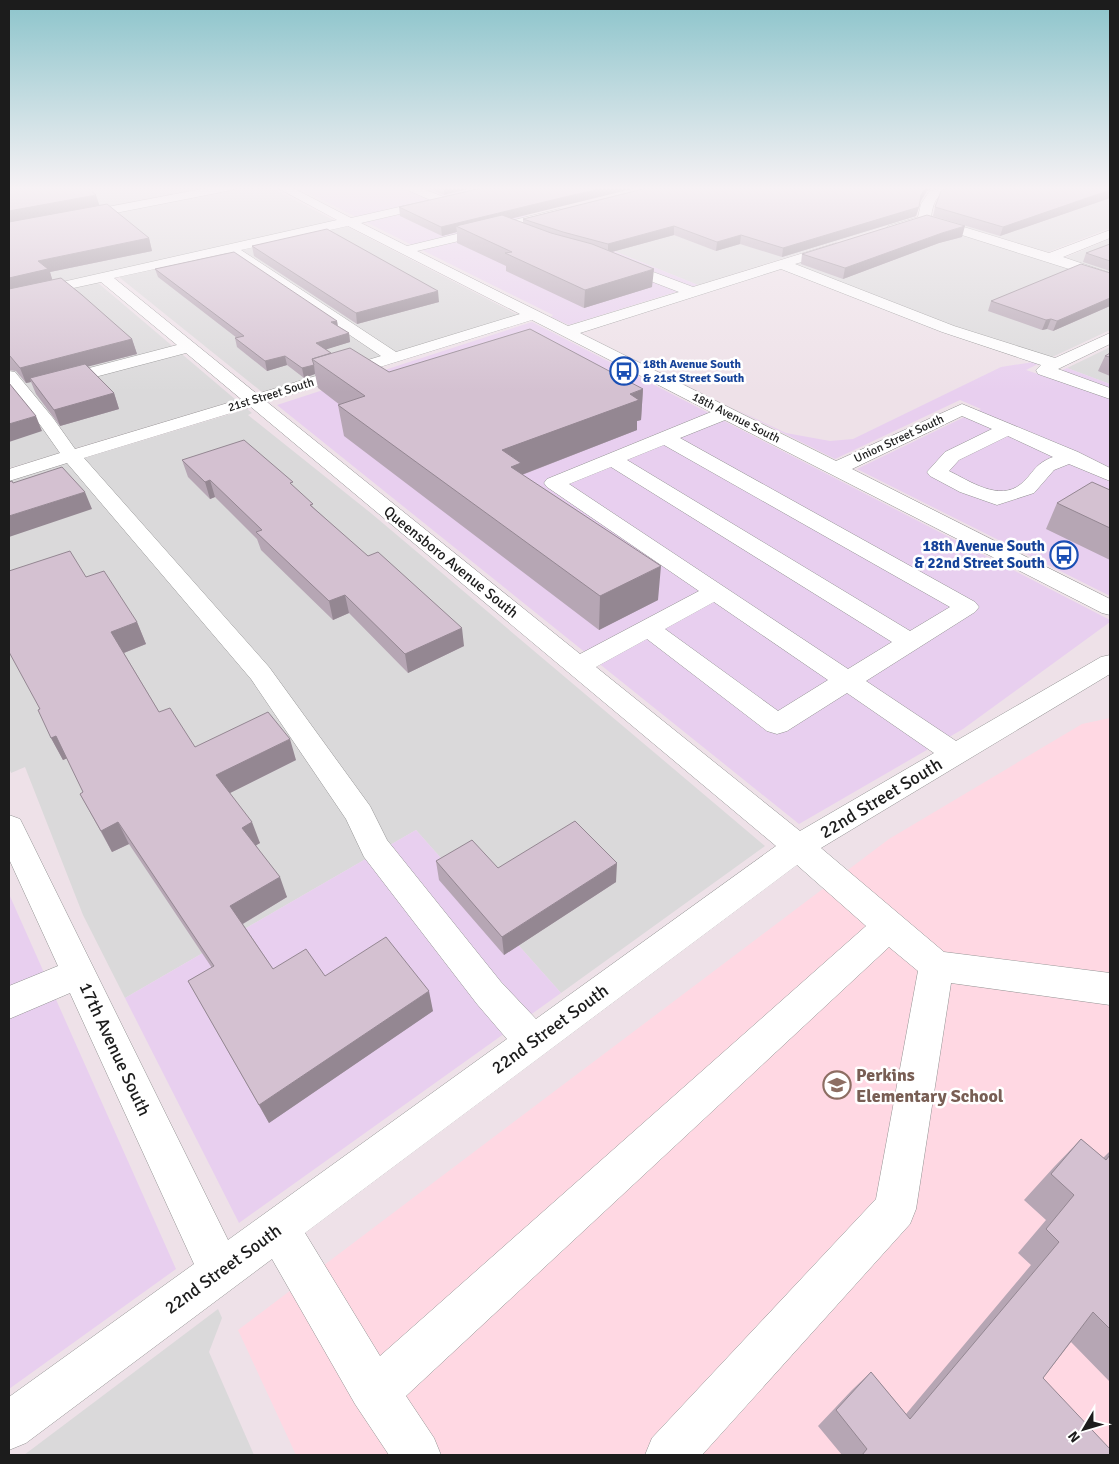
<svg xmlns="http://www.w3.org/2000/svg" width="1119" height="1464" font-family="Signika,sans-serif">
  <rect width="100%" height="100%" fill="#eee1e8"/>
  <!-- residential -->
  <path fill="#dad9da" d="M17,187H219L9,227Z
    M244,187H270L337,222L9,295V232Z
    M678,187H943L926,192L919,203L915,217L698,285L540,221Z
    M1110,187V228L1048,252L934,218L936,204L941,196Z
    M925,223L1044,259L1110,282V330L1046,360L787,267Z
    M346,226L518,315L262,392L119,277Z
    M1110,239V274L1064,258Z
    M97,282L236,400L9,468V302Z
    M1110,347V384L1067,368L1100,352Z
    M247,409L252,413L248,415L372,514L765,846L561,993L416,830L125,998L83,915L25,767L11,773L9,768V481Z
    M218,1309L222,1318L209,1352L254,1455H24Z"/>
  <!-- commercial -->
  <path fill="#e8cfef" d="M304,187H458L470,192L358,218L299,188Z
    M479,196L530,217L412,245L366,222Z
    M540,221L698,285L569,325L551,317L553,315L422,250Z
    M532,322L1110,620V622L963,729L799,824L277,405Z
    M1046,360L1026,370L1047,377L1067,368L1110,384V596L857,469L981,409L960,400L835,459L733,408L786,433L830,441L853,439L1001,367Z
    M416,830L561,993L239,1223L125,998Z
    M9,894L176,1269L9,1389Z"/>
  <!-- education -->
  <path fill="#ffd8e3" d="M1110,718V1455H296L238,1330L889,839L1082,724Z"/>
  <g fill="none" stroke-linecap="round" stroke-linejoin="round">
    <!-- minor casing -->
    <g stroke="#939393" stroke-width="1">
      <path id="minor" d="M212,187H237L232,190L9,234V226Z
        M276,187H291L351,218L430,200L401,187H418L444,197L486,187H508L507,189L361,223L407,246L559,209L563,210L565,213L563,216L417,251L568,326L679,292L614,267L612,264L614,261H624L693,287L836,243L843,247L841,250L795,264L954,326L1055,358L1110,333V344L1058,369L1110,388V399L1038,374L1036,370L1041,365L942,332L781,269L580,333L836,461L962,404L1078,452L1110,468V481L1069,464L1054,470L1034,493L997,505L960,492L930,476L927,472L945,452L992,429L962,416L852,469L1110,599V615L1102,613L725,420L680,438L975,602L979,607L975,612L866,681L956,741L1101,657L1110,655V674L821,848L944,952L1110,973V1005L951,983L916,1209L910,1224L702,1455H645L652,1438L876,1199L918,971L889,947L406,1396L434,1438L441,1455H389L355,1404L272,1259L26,1443L9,1450V1397L194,1264L70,993L9,1019V986L58,966L9,859V815L20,819L24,827L228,1240L507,1039L477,1004L364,857L346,819L251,679L67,463L9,481V469L60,453L41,426L9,387V371L15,372L53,418L75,449L241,399L186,353L57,387L51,386L48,382L51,378L177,345L101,282L9,302V294L337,220ZM348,226L520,314L396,352L241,250ZM228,253L381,356L257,394L114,278ZM532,320L711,412L547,479L544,483L547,487L699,591L580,654L267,402ZM251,407L776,846L536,1019L501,982L387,840L370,806L269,667L84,458ZM1008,436L1053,457C1034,464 1034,473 1021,484C999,502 970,481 949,471L959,460ZM664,445L950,607L910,631L627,460ZM611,467L892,642L848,669L569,484ZM714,602L828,680L778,711L665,629ZM647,639L767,731L777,734L787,731L847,693L934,753L800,831L596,667ZM797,865L866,926L380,1356L305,1233Z
        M943,187H961C944,202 936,185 931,217L1049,253L1110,230V238L1063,257L1110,273V282L924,223L892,233L888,232L886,229L888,226L918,217L921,204L929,192Z"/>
    </g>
    <!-- minor -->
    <use href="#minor" fill="#fff" fill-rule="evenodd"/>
  </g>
  <!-- wall -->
  <path fill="#b6a6b4" d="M9,187L100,205L149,238L152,251L50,272L52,280L132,339L137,354L88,366L114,393L119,409L60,426L36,394L31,382L26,383L16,371L9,370Z
    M426,187H476L444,195Z
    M1110,187V198L1000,236L933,216L935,207Z
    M927,191L920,203L916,216L782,257L740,244L716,251L674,235L612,252L652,287L584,308L506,271V266L457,243V232L442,236L400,216L399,207L512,219L523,223V219Z
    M962,237L939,243L843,279L801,264L802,254Z
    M1110,244V271L1083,262L1086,253Z
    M252,246L439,302L357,324L254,256Z
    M155,269L337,321L338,326L349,333L350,342L326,349L331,353L389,372L643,389L641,420L637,421V430L522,475L658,600L599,630L344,436L338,405H340L318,388L315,374L304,378L287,365L267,371L237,347L235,338H237L158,277Z
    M1110,273V306L1053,331L1047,329L1042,330L988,311L991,301Z
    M1110,353V376L1098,371L1105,356Z
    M182,460L293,486L314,508L464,646L408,673L349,613L333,620L261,550L257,539L215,497L210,499L188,477Z
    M1110,490V560L1046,529L1057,503Z
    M86,577L137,622L146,644L124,653L159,712L195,747L296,760L230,793L260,843L256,845L287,897L243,924L273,969L325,976L433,1011L269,1123L188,981L212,968L129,844L112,852L80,794L83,792L67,758L63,760L51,738L40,709Z
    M436,861L616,882L504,955L439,880Z
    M1081,1139L1103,1158L1110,1151V1382L1071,1342L1043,1378L1110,1455H842L818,1426L852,1390L871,1372L906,1414L1031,1265L1018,1253L1046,1220L1024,1200L1054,1167Z"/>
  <!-- shaded-wall -->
  <path fill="#948792" d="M444,187H476L444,195Z
    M606,187H640L465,230L456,226L457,232L442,236L441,227Z
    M926,187H937L927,191L919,203L921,195Z
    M1110,190V198L1000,236L1003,227Z
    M96,195L100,207L9,224V211Z
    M919,207L916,216L782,257L783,248Z
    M674,226V235L608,253V244Z
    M965,226L962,237L939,243L843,279L845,268L942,233Z
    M741,235L740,244L716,251L717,242Z
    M149,238L152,251L50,272L53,282L9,292V278L38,261Z
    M654,269L652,287L584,308L585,290Z
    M438,291L439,302L357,324L356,313Z
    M1110,298V306L1053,331L1057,321Z
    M1051,319L1047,329L1042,330L1046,320Z
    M337,321L338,330L331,322Z
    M349,333L350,342L318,352L316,343Z
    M132,339L137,354L32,381L30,378L31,382L26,383L20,368Z
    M285,356L287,365L267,371L265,361Z
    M314,365L315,374L304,378L302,368Z
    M643,389L641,420L637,421V430L521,475L522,495L502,450Z
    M114,393L119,409L60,426L54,410Z
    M36,416L42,431L9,442V424Z
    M210,480L215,497L210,499L205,482Z
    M85,492L92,509L9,537V516Z
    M661,566L658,600L599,630L600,596Z
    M345,595L349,613L333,620L329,601Z
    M137,622L146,644L121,654L111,632Z
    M462,628L464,646L408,673L405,654Z
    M56,736L68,758L63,760L51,738Z
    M290,739L296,760L224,796L216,775Z
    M118,822L129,844L112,852L101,831Z
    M252,822L260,843L250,849L242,828Z
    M617,863L616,882L504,955L502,937Z
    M280,877L287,897L239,926L230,906Z
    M429,991L433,1011L269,1123L259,1105Z"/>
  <!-- building -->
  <path fill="#d4c1d1" stroke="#948792" d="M9,187H87L96,195L9,211Z
    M487,187H606L441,227L399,207Z
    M651,187H926L921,195L919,207L783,248L741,235L717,242L674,226L608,244L563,232L523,219Z
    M950,187H1110V190L1003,227L935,207L941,191Z
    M107,204L149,238L38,261L48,269L9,278V222Z
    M502,215L551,233L592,244L654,269L585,290L505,253L512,252L456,226Z
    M927,215L965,226L942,233L845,268L802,254Z
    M327,229L438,291L356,313L252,246Z
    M1110,244V261L1086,253Z
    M234,252L337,321L331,322L349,333L316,343L331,353L312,359L314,365L302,368L285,356L265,361L235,338L244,336L155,269Z
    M1081,264L1110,273V298L1057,321L1051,319L1046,320L991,301Z
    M61,278L82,295L132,339L20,368L10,356H9V289Z
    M530,329L643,389L630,394L639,400L502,450L521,463L511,467L661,566L600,596L338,405L365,396L312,359L350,348L389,372Z
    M1110,353V357L1105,356Z
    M85,364L114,393L54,410L30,378Z
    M9,383L36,416L9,424Z
    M244,440L293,482L290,483L313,504L310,505L368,556L378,552L462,628L405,654L345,595L329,601L256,532L262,530L210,480L205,482L182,460Z
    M62,467L85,492L9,516V482L12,481L13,483Z
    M1092,482L1110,490V528L1057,503Z
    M70,551L86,577L104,571L137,622L111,632L159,712L170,708L195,747L268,712L290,739L216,775L252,822L242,828L280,877L230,906L273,969L306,949L325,976L386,937L429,991L259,1105L188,981L214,966L118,822L101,831L80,794L83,792L56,736L51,738L38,710L40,709L9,652V571Z
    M575,821L617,863L502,937L436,861L472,840L498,868Z
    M1081,1139L1106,1160L1110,1155V1329L1093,1312L1043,1378L1110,1449V1455H862L867,1449L836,1410L871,1372L910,1419L1059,1242L1046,1229L1074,1195L1051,1174Z"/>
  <!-- sky -->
  <linearGradient id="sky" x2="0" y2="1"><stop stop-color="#8cc4cb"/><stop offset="0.48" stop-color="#f7f2f5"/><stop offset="1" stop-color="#f7f2f5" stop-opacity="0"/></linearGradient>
  <rect width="1119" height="392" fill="url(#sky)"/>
  <!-- icons -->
  <defs>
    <g id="bus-ring" transform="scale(1.4375)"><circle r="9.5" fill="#fff" stroke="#1a4fb4" stroke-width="1.5"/><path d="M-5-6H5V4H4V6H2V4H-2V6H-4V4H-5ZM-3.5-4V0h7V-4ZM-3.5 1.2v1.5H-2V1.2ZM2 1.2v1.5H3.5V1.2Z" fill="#1a4fb4"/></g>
    <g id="school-ring" transform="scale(1.4375)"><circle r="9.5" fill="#fff" stroke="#8d6e63" stroke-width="1.5"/><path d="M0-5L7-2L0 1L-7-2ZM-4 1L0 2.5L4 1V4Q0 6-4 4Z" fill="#8d6e63"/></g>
  </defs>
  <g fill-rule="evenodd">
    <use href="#bus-ring" x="624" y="371"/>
    <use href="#bus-ring" x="1064" y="555"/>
    <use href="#school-ring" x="837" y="1085"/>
  </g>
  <g text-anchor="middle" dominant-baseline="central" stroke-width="5" stroke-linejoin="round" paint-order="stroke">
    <!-- far-transit labels -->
    <g font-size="12" font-weight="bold" fill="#164399" stroke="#fff" text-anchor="start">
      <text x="643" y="364">18th Avenue South<tspan x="643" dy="14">&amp; 21st Street South</tspan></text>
    </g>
    <!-- far-street labels -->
    <g font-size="12" fill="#1c1c1c" stroke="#fff">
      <text transform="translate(271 395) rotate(-17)">21st Street South</text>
      <text transform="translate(736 418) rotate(27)">18th Avenue South</text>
      <text transform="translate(899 439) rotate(-25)">Union Street South</text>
    </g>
    <!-- transit labels -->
    <g font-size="15" font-weight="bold" fill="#164399" stroke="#fff" text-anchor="end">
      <text x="1045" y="546">18th Avenue South<tspan x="1045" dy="17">&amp; 22nd Street South</tspan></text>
    </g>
    <!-- street labels -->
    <g font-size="15" fill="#1c1c1c" stroke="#fff">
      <text transform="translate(451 562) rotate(39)">Queensboro Avenue South</text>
    </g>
    <!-- near-street labels -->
    <g font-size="18" fill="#1c1c1c" stroke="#fff">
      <text transform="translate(881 798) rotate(-31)">22nd Street South</text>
      <text transform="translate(550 1029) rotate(-36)">22nd Street South</text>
      <text transform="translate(115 1049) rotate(65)">17th Avenue South</text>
      <text transform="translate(223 1269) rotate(-36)">22nd Street South</text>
    </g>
    <!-- near-education labels -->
    <g font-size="18" font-weight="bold" fill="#785e54" stroke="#fff" text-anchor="start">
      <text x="856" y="1075">Perkins<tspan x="856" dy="21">Elementary School</tspan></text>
    </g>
  </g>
  <!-- border -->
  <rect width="1119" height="1464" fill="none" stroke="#1c1c1c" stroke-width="20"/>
  <!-- north arrow -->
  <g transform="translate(1084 1429) rotate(232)" stroke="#ffffff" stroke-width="4" paint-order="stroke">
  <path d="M0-4L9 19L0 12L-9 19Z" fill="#1c1c1c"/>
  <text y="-8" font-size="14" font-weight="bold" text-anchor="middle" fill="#1c1c1c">N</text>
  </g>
</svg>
